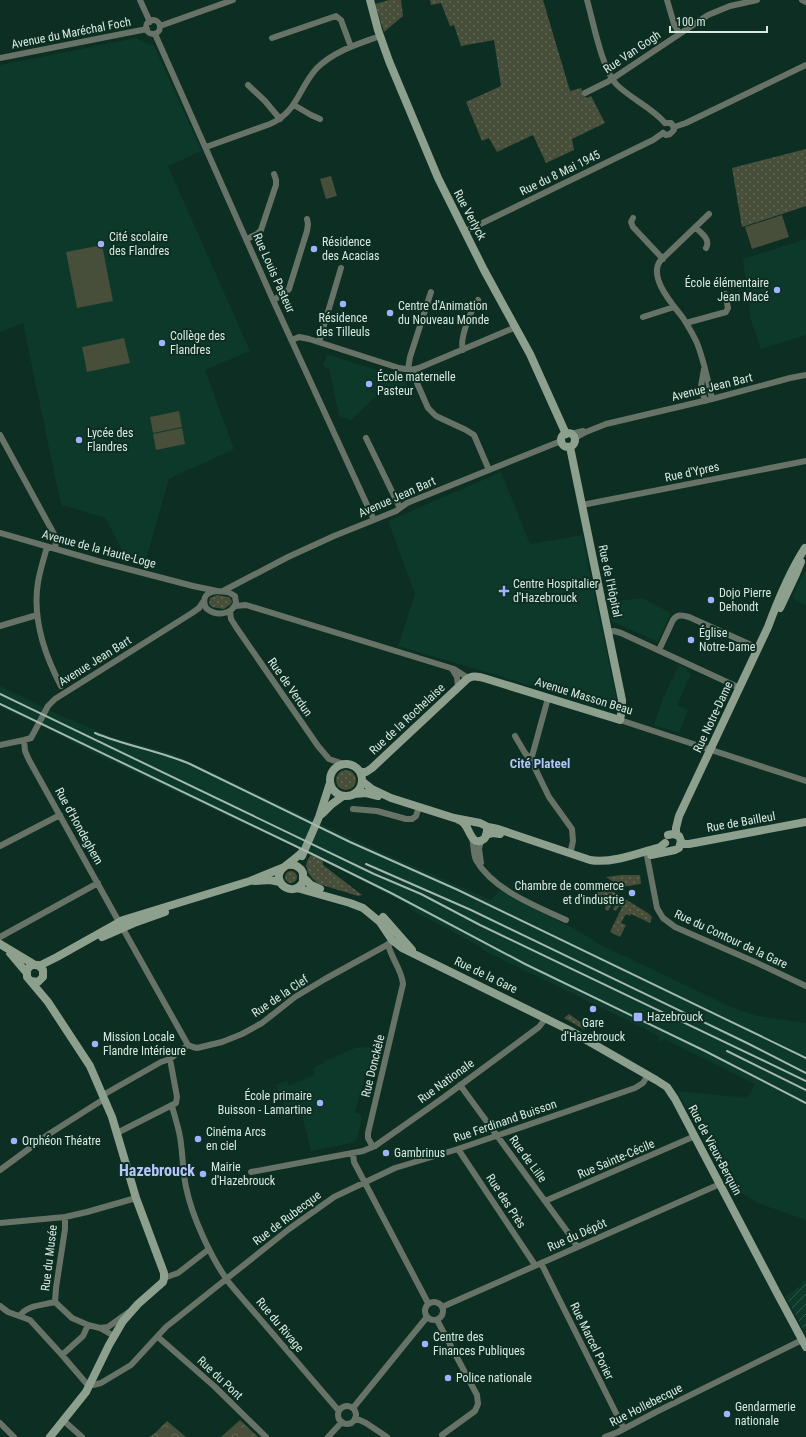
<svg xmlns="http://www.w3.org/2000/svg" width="806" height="1437" font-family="'Roboto Condensed',sans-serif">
  <defs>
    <pattern id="industrial-furrows" width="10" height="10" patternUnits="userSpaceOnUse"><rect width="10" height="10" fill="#0d392a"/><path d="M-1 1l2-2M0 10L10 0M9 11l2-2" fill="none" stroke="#305649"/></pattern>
    <pattern id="grass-dots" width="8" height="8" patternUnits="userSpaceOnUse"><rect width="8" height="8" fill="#474e3a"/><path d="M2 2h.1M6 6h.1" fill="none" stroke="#616856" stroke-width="1.8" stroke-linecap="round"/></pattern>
    <pattern id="park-crowns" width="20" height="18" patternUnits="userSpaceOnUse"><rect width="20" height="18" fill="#474e3a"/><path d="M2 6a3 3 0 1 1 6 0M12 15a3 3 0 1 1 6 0" fill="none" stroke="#616856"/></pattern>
  </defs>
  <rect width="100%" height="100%" fill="#0d2e22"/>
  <!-- built -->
  <path fill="#0d392a" d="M136,38L154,46L202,151L168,166L250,351L205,370L234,449L169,479L145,563L127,559L105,518L66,506H62L56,482L23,323L0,332V65Z
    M806,239V335L761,349L751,321L743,259Z
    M327,354L407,380L402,396L385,390L382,391L351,420L339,416L329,369L323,366Z
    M501,472L530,544L582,535L617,701L606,710L539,688L398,646L415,594L388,521Z
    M804,572H806V605L792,598Z
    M642,598L671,613L658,641H656L611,621L608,602Z
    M679,665L688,669L687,671L691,674L677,705L688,710L679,733L654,725L663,698Z
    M0,686L57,714L112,737L173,754L372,848L491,900L501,889L512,898L573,928L599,944L733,1008L757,1016L806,1023V1220L758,1203L727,1184L677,1091L747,1098L755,1084L664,1039L662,1042L658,1040L659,1036L483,950L481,947L412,910L407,904L311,855L104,758L39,725L0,707Z
    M368,1047L379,1049L375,1069H368L366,1073L355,1112L361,1114L360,1116L362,1117L357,1139L352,1143L311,1151L300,1108L287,1113L276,1085L287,1080L289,1086L315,1075L313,1068L317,1067V1066L324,1063V1061L355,1048Z"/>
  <!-- industrial -->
  <path fill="url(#industrial-furrows)" d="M806,1280V1334L785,1296L799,1287L802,1285L801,1282Z"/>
  <!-- grass -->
  <path fill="url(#grass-dots)" d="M389,0H401L403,16L384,32L375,4Z
    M430,0H543L570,91L581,88L586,98L591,96L605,123L572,139L574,150L546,163L533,135L497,152L489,138L482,141L466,102L501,86L494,40L461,46L454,25L450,26L441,3L431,5Z
    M806,149V206L742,227L732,168Z
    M217,595L229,597L232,601L231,604L224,609L212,607L209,604L210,598Z
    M336 780a10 10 0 1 1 20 0a10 10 0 1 1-20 0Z
    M311,855L323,861V865L362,895L358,896L319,884C309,877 301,866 311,855Z
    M285 877a6 6 0 1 1 12 0a6 6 0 1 1-12 0Z
    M621,875H640L641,884L621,887L606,877Z
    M599,883L648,913L652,917L650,923L631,914L630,916L626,914L621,923L626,925L620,937L610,932L622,907L619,906L616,911L613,909L616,904L613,902L608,911L605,909L606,906L603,905L606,899L600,896L597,902L593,899Z
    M569,1014L583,1024L585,1030L564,1018Z"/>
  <!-- park -->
  <path fill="url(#park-crowns)" d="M240,1420L258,1437H221Z
    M167,1421L186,1437H149L154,1434Z"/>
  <!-- pitch -->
  <path fill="#474e3a" d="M331,176L337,196L326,199L320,179Z
    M782,215L789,237L752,249L745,227Z
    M102,245L113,301L77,308L66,252Z
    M124,338L130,363L87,372L82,347Z
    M179,411L182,427L153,433L150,417Z
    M182,428L185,444L156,450L153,434Z"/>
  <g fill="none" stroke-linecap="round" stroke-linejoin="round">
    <!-- street -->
    <path stroke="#687368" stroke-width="6" d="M140,0L150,22
      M587,0C593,21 602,69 616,84C631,99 651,107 665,123
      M667,0L674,24L679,33
      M802,0L806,2
      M146 27a7 7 0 1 1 14 0a7 7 0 1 1-14 0Z
      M160,26L233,0
      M155,34L273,300L374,520
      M272,38L336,16L341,20L351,47
      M0,58L147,29
      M248,85L265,101L280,119
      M585,93L609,81L708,15L730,6L757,0
      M294,105L311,115L320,119
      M674,127L686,123L806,65
      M663,133L666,135L670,134L674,130L673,126L671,123H665
      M206,147L270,124C297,113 299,87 317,68C334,51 358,44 380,36
      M709,214L660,261C648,278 674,306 683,318C688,326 693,334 697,343C704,361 708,380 712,399
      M633,218L631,222L633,227L663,259
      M695,227C701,233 711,239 706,248
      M466,231L653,140L663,133
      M247,239L257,234L261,230L276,185V180L274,174
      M273,300L286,293L289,289L307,231L308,224L307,219
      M643,317L674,307
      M686,323L726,312L728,308L725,294
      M292,340L299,337L309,339L399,368L411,370L419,368L516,327
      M319,342L341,268
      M463,350C459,339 471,310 478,300
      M408,369L410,357L431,292
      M704,369L701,386L705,401
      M414,370L417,383L428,408L436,416L466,430L474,435L489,470
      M571,434L583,431
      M0,435L54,534L56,541L55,549
      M366,438L400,508
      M574,441L577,437L586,432L606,424L712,399L790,378L806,375
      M582,505L806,461
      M0,533L101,562L193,586L217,591
      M47,547C44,558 40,570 38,582C32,619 44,654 61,686
      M217,591L228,592L235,596L236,603C231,616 215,616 206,608C201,597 207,592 217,591Z
      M223,591L288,557L334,536L396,511L407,503L561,441
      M235,606L246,605L454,669L468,678
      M230,611L231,619L236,627L318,746L329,759L344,764
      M0,626L37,615
      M608,632L614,631L621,633L740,688
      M659,650L673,620C677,614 682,615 689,617L758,648
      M452,669L457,677L458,687
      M548,698L531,760L549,797L572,829L573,841L570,854
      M620,720L806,781
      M515,736L525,753L531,760
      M24,740L25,751L29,760L119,922
      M0,745L24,740L31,738L48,706L55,699L192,613L199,608L203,602
      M353,809L377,811L406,819H412L416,816L419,807
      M472,838C474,845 473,853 476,860C493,890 536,906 566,920
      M0,846L60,815
      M647,856L657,908L663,918L675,927L755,962L806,986
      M481,863L479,849L481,840
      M122,927L188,1045
      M0,937L98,883
      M188,1045L193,1047L197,1048L222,1042L242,1034L262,1023L295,997L325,979L396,940
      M460,1085L572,1238L577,1247
      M103,1095L161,1062L170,1059L188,1045
      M172,1106C175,1118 180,1131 181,1144C183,1159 183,1173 186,1187C192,1217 212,1260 230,1284L339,1411
      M117,1133L176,1103L177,1097L170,1059
      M373,1147L368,1138V1133L403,984C402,970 391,958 388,944
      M458,1149L535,1265
      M353,1153L354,1162L428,1303
      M0,1170L49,1134L104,1099
      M251,1172L363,1151L375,1146L443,1098L539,1027L546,1018
      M545,1201L695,1136
      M0,1223L65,1217L87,1212L136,1198
      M541,1263L624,1429
      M164,1278L178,1273L209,1249
      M425 1311a9 9 0 1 1 18 0a9 9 0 1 1-18 0Z
      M55,1302L56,1288L65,1229V1217
      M0,1306L8,1312L30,1320L62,1355L83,1336L88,1325L72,1318L55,1302C44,1305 26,1305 20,1316
      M442,1307L720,1184
      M437,1320L477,1395L478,1404L475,1411L442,1435
      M88,1325L100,1328L114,1336
      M100,1328L108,1327L129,1312
      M158,1337L214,1386L266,1437
      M62,1355L86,1383L93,1385L101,1383L131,1365L166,1327L289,1229L334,1197L395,1168L458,1149L635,1088L643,1083L648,1075
      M338 1415a9 9 0 1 1 18 0a9 9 0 1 1-18 0Z
      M353,1408L427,1317
      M355,1418L366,1423L387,1437
      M64,1421L82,1437
      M0,1423L14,1437
      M328,1437L342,1422
      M605,1437L618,1432L656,1412L802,1340"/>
    <!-- secondary -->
    <path stroke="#8d9f8d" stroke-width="8" d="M370,0L378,30L389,61L438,178L484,270L530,354L566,434
      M561 440a7 7 0 1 1 14 0a7 7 0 1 1-14 0Z
      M780,608L796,574L801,562
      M330 780a16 16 0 1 1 32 0a16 16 0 1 1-32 0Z
      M360,772H366L372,768L466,680C472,674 480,677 487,679L620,720L622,708V700L570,447
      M362,781L372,789L391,798L454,818L480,823L488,827L498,829L590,860C611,864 639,853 660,847L665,843
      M354,794L366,793L378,796
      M322,814L332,804L343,796
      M459,820C462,821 464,823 466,826C470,832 473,847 484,839C487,836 487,833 487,830
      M676,834V828L679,816L768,627C778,600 789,573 805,548
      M486,835L493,833L500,834
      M681,844H689L806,822
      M651,855L675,850L679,848L681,841L679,836L673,834L668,835
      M302,856L319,817L330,783
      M287,865C294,864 300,866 303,873V882C294,898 272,884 281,870C284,866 297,858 302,852
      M304,878L311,885L320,889
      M255,881L270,880L280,882
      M297,888L350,903L363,908L380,922L392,940L402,948L569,1030L656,1080L667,1087L675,1099L777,1293L806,1347
      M383,917L412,950
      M102,937L134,923L165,912
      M0,944L35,965
      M10,953L26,972
      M39,966L57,957L123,920L250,881L282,868
      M31,981L38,982L43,977V970L38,965H31L27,970V977L48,1002L90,1066L112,1117L136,1198L164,1273V1278L163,1282L138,1304L123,1321L109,1345L86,1392L50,1437"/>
    <!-- rail -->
    <path stroke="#a3b9b0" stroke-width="2" d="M0,694L374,874L421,894L480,925L806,1081
      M0,704L310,853L391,893L525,964L705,1051L806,1103
      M95,733C126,746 160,751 190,764L350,842L458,890L806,1058
      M366,864L471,910L747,1043L806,1073
      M727,1051L806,1090"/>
  </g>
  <!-- markers -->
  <g fill="#a0b3fd" stroke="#0d2e22" stroke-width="1.5">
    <circle cx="101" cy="244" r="4"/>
    <circle cx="314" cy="249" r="4"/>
    <circle cx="777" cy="290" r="4"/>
    <circle cx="343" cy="304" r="4"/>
    <circle cx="390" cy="313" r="4"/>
    <circle cx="162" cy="343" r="4"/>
    <circle cx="369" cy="384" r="4"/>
    <circle cx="79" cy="440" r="4"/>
    <path d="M502 585h4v4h4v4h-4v4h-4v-4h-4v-4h4z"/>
    <circle cx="711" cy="600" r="4"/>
    <circle cx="691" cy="640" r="4"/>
    <circle cx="632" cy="893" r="4"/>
    <circle cx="593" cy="1009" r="4"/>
    <rect x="633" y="1012" width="10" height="10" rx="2"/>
    <circle cx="95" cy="1044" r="4"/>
    <circle cx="320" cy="1103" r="4"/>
    <circle cx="198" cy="1139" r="4"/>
    <circle cx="14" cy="1141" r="4"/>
    <circle cx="386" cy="1153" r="4"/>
    <circle cx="203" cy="1174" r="4"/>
    <circle cx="425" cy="1344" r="4"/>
    <circle cx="448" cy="1378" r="4"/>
    <circle cx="727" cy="1414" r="4"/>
  </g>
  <g text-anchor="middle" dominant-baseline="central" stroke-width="4" stroke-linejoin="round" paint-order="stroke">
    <!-- street labels -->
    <g font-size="12" fill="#d7e9e1" stroke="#0d2e22">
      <text transform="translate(71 33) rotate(-11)">Avenue du Maréchal Foch</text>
      <text transform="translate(632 52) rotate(-34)">Rue Van Gogh</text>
      <text transform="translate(560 173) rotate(-26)">Rue du 8 Mai 1945</text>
      <text transform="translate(470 215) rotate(62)">Rue Verlyck</text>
      <text transform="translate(274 273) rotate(66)">Rue Louis Pasteur</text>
      <text transform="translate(712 387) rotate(-14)">Avenue Jean Bart</text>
      <text transform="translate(692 472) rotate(-12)">Rue d'Ypres</text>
      <text transform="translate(397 497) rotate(-24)">Avenue Jean Bart</text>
      <text transform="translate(99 549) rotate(15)">Avenue de la Haute-Loge</text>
      <text transform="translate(610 581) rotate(78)">Rue de l'Hôpital</text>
      <text transform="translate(95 661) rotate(-32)">Avenue Jean Bart</text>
      <text transform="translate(290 687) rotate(55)">Rue de Verdun</text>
      <text transform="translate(584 696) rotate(17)">Avenue Masson Beau</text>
      <text transform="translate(713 717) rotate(-65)">Rue Notre-Dame</text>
      <text transform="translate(407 719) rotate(-43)">Rue de la Rochelaise</text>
      <text transform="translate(741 822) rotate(-10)">Rue de Bailleul</text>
      <text transform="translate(79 826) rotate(61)">Rue d'Hondeghem</text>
      <text transform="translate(731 939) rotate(25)">Rue du Contour de la Gare</text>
      <text transform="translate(486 975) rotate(26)">Rue de la Gare</text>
      <text transform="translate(280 996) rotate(-34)">Rue de la Clef</text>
      <text transform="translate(373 1066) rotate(-76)">Rue Donckèle</text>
      <text transform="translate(446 1081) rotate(-36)">Rue Nationale</text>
      <text transform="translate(505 1121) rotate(-19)">Rue Ferdinand Buisson</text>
      <text transform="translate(715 1150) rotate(62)">Rue de Vieux-Berquin</text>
      <text transform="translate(528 1159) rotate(54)">Rue de Lille</text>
      <text transform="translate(616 1159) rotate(-23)">Rue Sainte-Cécile</text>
      <text transform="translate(506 1201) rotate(57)">Rue des Près</text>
      <text transform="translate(287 1218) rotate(-37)">Rue de Rubecque</text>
      <text transform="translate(577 1235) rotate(-24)">Rue du Dépôt</text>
      <text transform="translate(49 1258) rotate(-83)">Rue du Musée</text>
      <text transform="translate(280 1325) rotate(50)">Rue du Rivage</text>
      <text transform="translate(592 1341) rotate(64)">Rue Marcel Porier</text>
      <text transform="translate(220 1378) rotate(43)">Rue du Pont</text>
      <text transform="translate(646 1405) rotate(-27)">Rue Hollebecque</text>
    </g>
    <!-- poi labels -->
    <g font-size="12" fill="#d7e9e1" stroke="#0d2e22" text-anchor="start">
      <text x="109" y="237">Cité scolaire<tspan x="109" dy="14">des Flandres</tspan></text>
      <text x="322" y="242">Résidence<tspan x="322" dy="14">des Acacias</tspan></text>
      <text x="769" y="283" text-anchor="end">École élémentaire<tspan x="769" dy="14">Jean Macé</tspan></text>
      <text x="398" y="306">Centre d'Animation<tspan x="398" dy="14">du Nouveau Monde</tspan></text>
      <text x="343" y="318" text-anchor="middle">Résidence<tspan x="343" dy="14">des Tilleuls</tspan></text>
      <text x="170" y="336">Collège des<tspan x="170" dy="14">Flandres</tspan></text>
      <text x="377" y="377">École maternelle<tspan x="377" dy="14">Pasteur</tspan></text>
      <text x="87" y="433">Lycée des<tspan x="87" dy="14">Flandres</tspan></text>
      <text x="513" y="584">Centre Hospitalier<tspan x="513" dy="14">d'Hazebrouck</tspan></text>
      <text x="719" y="593">Dojo Pierre<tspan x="719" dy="14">Dehondt</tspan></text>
      <text x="699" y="633">Église<tspan x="699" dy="14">Notre-Dame</tspan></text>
      <text x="624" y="886" text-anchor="end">Chambre de commerce<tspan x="624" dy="14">et d'industrie</tspan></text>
      <text x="647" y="1017">Hazebrouck</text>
      <text x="593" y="1023" text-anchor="middle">Gare<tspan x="593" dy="14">d'Hazebrouck</tspan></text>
      <text x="103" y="1037">Mission Locale<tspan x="103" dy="14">Flandre Intérieure</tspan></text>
      <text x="312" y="1096" text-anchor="end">École primaire<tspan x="312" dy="14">Buisson - Lamartine</tspan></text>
      <text x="206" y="1132">Cinéma Arcs<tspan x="206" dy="14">en ciel</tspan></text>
      <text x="22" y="1141">Orphéon Théatre</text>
      <text x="394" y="1153">Gambrinus</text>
      <text x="211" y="1167">Mairie<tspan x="211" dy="14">d'Hazebrouck</tspan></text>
      <text x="433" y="1337">Centre des<tspan x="433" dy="14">Finances Publiques</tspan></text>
      <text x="456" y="1378">Police nationale</text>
      <text x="735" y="1407">Gendarmerie<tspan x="735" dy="14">nationale</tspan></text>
    </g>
    <!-- neighbourhood labels -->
    <g font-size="13" font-weight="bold" fill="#b6c5fd" stroke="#0d2e22">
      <text x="540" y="763">Cité Plateel</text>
    </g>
    <!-- district labels -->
    <g font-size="16" font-weight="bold" fill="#b6c5fd" stroke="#0d2e22">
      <text x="157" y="1170">Hazebrouck</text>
    </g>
  </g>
  <!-- scale -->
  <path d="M670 26v6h97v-6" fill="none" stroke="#d7e9e1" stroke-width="2"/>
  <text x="676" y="26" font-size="12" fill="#d7e9e1" stroke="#0d2e22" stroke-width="3" paint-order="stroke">100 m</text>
</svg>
